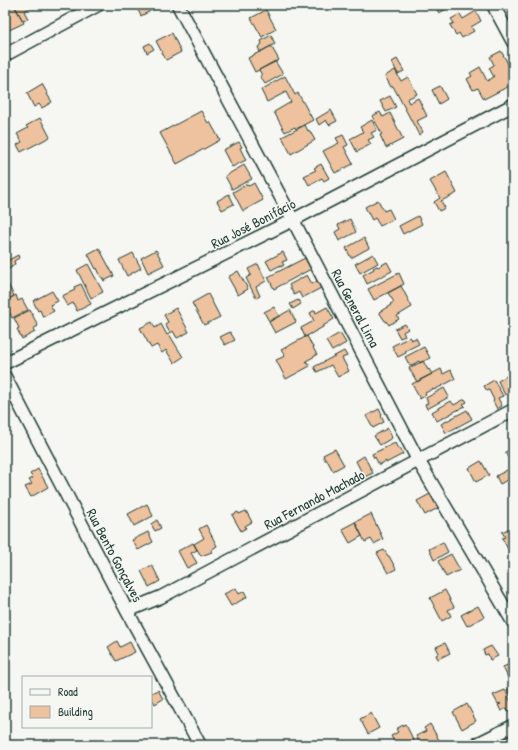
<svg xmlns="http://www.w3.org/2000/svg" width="518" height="750" font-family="'Patrick Hand',sans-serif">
  <rect width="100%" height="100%" fill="#f6f6f2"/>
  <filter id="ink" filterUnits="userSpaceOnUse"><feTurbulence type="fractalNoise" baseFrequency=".025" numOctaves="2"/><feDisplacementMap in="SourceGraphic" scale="8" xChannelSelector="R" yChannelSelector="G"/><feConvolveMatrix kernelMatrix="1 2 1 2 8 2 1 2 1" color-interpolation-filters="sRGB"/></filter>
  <g filter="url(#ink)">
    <!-- building -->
    <path fill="#eec29e" stroke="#1f3d34" d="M5,5H14L24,23L7,31L5,27Z
      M14,5H36L24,11L28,19L23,21Z
      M142,5H161L141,16L137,8Z
      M434,5H454L439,13Z
      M266,10L276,29L262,37L251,18Z
      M476,11L481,21L471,27L474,31L462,38L459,33L456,35L450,25L454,23L451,19L460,14L463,19Z
      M172,33L181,52L166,60L156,41Z
      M271,35L275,44L260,52L258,47L262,44L261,41Z
      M150,43L154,49L147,53L144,46Z
      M271,46L279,60L255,72L248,58Z
      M501,51L513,73V84L484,99L478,88L473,90L467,79L472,76L470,73L480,67L487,81L494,77L489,68L494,65L490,57Z
      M397,59L404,71L398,74L392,62Z
      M275,61L283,74L265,84L260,76L262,75L259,70Z
      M395,70L401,81L408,77L417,94L407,99L409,103L418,98L427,116L417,121L423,132L419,135L393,86L391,87L385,76Z
      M285,76L295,95L298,93L313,120L296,129L295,127L285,132L274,112L291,102L286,92L267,102L261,90Z
      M42,84L46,91L48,94H47L52,102L42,108L39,104L34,107L27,93Z
      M440,86L447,99L439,104L432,90Z
      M390,96L396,107L386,112L380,101Z
      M331,110L337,121L329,125L326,120L319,125L316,119Z
      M201,111L208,123L210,122L220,140L177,164L160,133Z
      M380,112L383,117L390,113L403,139L386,148L380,135L382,134L372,116Z
      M40,118L50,137L21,152L17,145L22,142L17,134L28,128L26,126Z
      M372,120L377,130L371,133L374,137L368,140L371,144L357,152L350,139L363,132L360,127Z
      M305,125L308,131L309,130L315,140L291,154L282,137Z
      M343,135L348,145L344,147L353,164L335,173L323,151L339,143L336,138Z
      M239,142L242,147L240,148L246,160L232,167L223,150Z
      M321,164L329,178L324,181L322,178L309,185L304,176L316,170L314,168Z
      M244,165L252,179L232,189L225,176Z
      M446,172L457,193L441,201L445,208L439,211L434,202L440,198L430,181Z
      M254,183L263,200L243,211L233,192L247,184L249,186Z
      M229,194L234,204L222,210L217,201Z
      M378,200L384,211L389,209L394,219L380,226L375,218L372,220L365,207Z
      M418,216L422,224L403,234L399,226Z
      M350,219L356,232L339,241L335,232L340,229L338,225Z
      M364,238L369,248L351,258L346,248Z
      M99,248L114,276L104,281L102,277H101L97,268L96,269L88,254Z
      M156,250L164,265L148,273L141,258Z
      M283,252L287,260L282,262L284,265L281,267V265L271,270L266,261Z
      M133,253L141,268L127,276L119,260Z
      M373,254L378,263L360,273L355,264Z
      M18,255L19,258L14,261L15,264L12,266V267L6,271L8,276L5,278L6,280H5V262Z
      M305,258L311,269L274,289L268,277Z
      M387,262L392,271L367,284L363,275L374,269L373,268L377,266L378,267Z
      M88,264L103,292L91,298L77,270Z
      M258,264L266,281L256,287L260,296L256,298L246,278L251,275L248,269Z
      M238,271L248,289L238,295L228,277Z
      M399,273L404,284L374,300L368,289Z
      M307,275L312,284L317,281L321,288L302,298L299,292L294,295L289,285Z
      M5,280H6L14,296L5,301Z
      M81,284L91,304L77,311L73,303L67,306L62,296L75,290L74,287Z
      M401,286L412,307L397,316L399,319L389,325L386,321H385L379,312L391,305L390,304L394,302L388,293Z
      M52,291L58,301L50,305L54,311L43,317L40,310L38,311L33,301Z
      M208,294L220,317L204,325L192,303Z
      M16,295L18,301L22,299L28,310L12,318L7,307L8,306L5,301Z
      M298,300L301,304L293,309L290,304Z
      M274,307L279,316L269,321L264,312Z
      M327,307L334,319L323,326V327L305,337L301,328L314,321L310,313L315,310L316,313Z
      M176,308L189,332L177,338L173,331L170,333L165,324L168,322L164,315Z
      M30,310L38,326L33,329L35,332L22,339L17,329L19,328L14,318Z
      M290,310L296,322L275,333L269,322Z
      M152,322L155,328L161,324L167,335L169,334L183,357L174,363L166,350L162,353L157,345L151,348L140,328Z
      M405,324L408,329L403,332L405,336L400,338L395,329Z
      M230,332L235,340L225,345L220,337Z
      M340,333L346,343L332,351L326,341Z
      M307,336L317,355L306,361L310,366L286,379L276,360L285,356L281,350Z
      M410,337L411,340L416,338L419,344L405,351L406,353L398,357L392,346Z
      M424,347L430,358L420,363L419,361L410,366L405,357Z
      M344,351L347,356L342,358L349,371L338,377L331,365L317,372L314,367Z
      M423,361L428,370L429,369L432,374L417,382L409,368Z
      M441,369L443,374L451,370L455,379L434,390L433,389L425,393L426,395L420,399L412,384Z
      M510,374L513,380V391L505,395L498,381Z
      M494,380L503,396L498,398L502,406L497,409L493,401L494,400L489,390L487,391L484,386Z
      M444,388L449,397L427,409L425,404L428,403L426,398Z
      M465,399L467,402L463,404L465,406L437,421L432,412L451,401L454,405Z
      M379,409L382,415L381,416L384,422L373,428L366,416Z
      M467,410L472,419L446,433L441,424Z
      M388,428L392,438L380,445L374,436Z
      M395,443L398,449L400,448L403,454L386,463V461L379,465L375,457L374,458L372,454Z
      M513,448V467L505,452Z
      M335,449L344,465L333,471L327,460H325L323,455Z
      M364,456L373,473L364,477L356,461Z
      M481,461L489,475L476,482L469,468Z
      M38,469L48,487L31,497L25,487L32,484L29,480L33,478L30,474Z
      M509,469L513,477L500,484L496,476Z
      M430,494L438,508L425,515L417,501Z
      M147,504L153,516L134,526L128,514Z
      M246,511L252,522L245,526L246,528L241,531L232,515L238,512L239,514Z
      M371,514L383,539L374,544L371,539L365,542L355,522Z
      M157,520L161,528L155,531L151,524Z
      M355,522L362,536L350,543L342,529Z
      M206,525L217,546L211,550L212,552L201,556L194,544L204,538L199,529Z
      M512,527L513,529V549L509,551L502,538L505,537L502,532Z
      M148,532L153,542L138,550L132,540Z
      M443,542L448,552L434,560L429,549Z
      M193,543L197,550L191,553L197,563L187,568L178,551Z
      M384,550L388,556H389L396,569L388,573L377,553Z
      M451,554L460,570L446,577L438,561Z
      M152,565L160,581L149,587L141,571Z
      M236,588L239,594L244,591L247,597L231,606L224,594Z
      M445,590L454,607L448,610L451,616L442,621L430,598Z
      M478,606L484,617L467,626L461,615Z
      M117,641L120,647L130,642L135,652L116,661L108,647Z
      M445,643L450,653L438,659L436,655L439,653L436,647Z
      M491,646L498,656L490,660L488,654L485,655L483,650Z
      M512,663L513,665V678L509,680L503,667Z
      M512,687H513V702L507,690Z
      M158,690L163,699L155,704L151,697V693Z
      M505,690L513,706V711L509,713L507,708L501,711L498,705L501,704L500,703L498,704L493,695Z
      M467,704L476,721L462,729L453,712Z
      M371,713L379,728L368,734L360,719Z
      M405,724L407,727L416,745H396L391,736L398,732L396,729Z
      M430,724L439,740L442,745H421L416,736L426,731L424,728Z"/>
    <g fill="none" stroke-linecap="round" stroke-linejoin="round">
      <!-- minor casing -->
      <g stroke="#1f3d34" stroke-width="15">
        <path id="minor" d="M178,5L293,220L418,460L513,622
          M493,5L513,42
          M5,55L98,5
          M5,363L293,220L513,105
          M5,377L127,611L200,745
          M127,611L161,597L513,410
          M475,745L513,726"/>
      </g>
      <!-- minor -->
      <use href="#minor" stroke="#f6f6f2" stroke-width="12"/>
    </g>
  </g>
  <g text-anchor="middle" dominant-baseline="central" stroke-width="3" stroke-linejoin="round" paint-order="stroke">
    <!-- street labels -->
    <g font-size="14" fill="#1f3d34" stroke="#f6f6f2">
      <text transform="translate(253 223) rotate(-27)">Rua José Bonifácio</text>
      <text transform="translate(356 308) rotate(62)">Rua General Lima</text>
      <text transform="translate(314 499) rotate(-28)">Rua Fernando Machado</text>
      <text transform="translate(115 555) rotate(62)">Rua Bento Gonçalves</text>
    </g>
  </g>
  <!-- margin -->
  <rect width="518" height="750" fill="none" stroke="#f6f6f2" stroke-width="20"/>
  <rect x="10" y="10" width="498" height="730" fill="none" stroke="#1f3d34" stroke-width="1.5" filter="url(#ink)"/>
  <!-- legend -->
  <rect x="22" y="676" width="130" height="52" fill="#f6f6f2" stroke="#a0aca6"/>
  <rect x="30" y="689" width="20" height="6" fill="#f6f6f2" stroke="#a0aca6"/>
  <text x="58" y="696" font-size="12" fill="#1f3d34">Road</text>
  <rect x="30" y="706" width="20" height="12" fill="#eec29e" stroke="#a0aca6"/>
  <text x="58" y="716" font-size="12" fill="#1f3d34">Building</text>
</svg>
